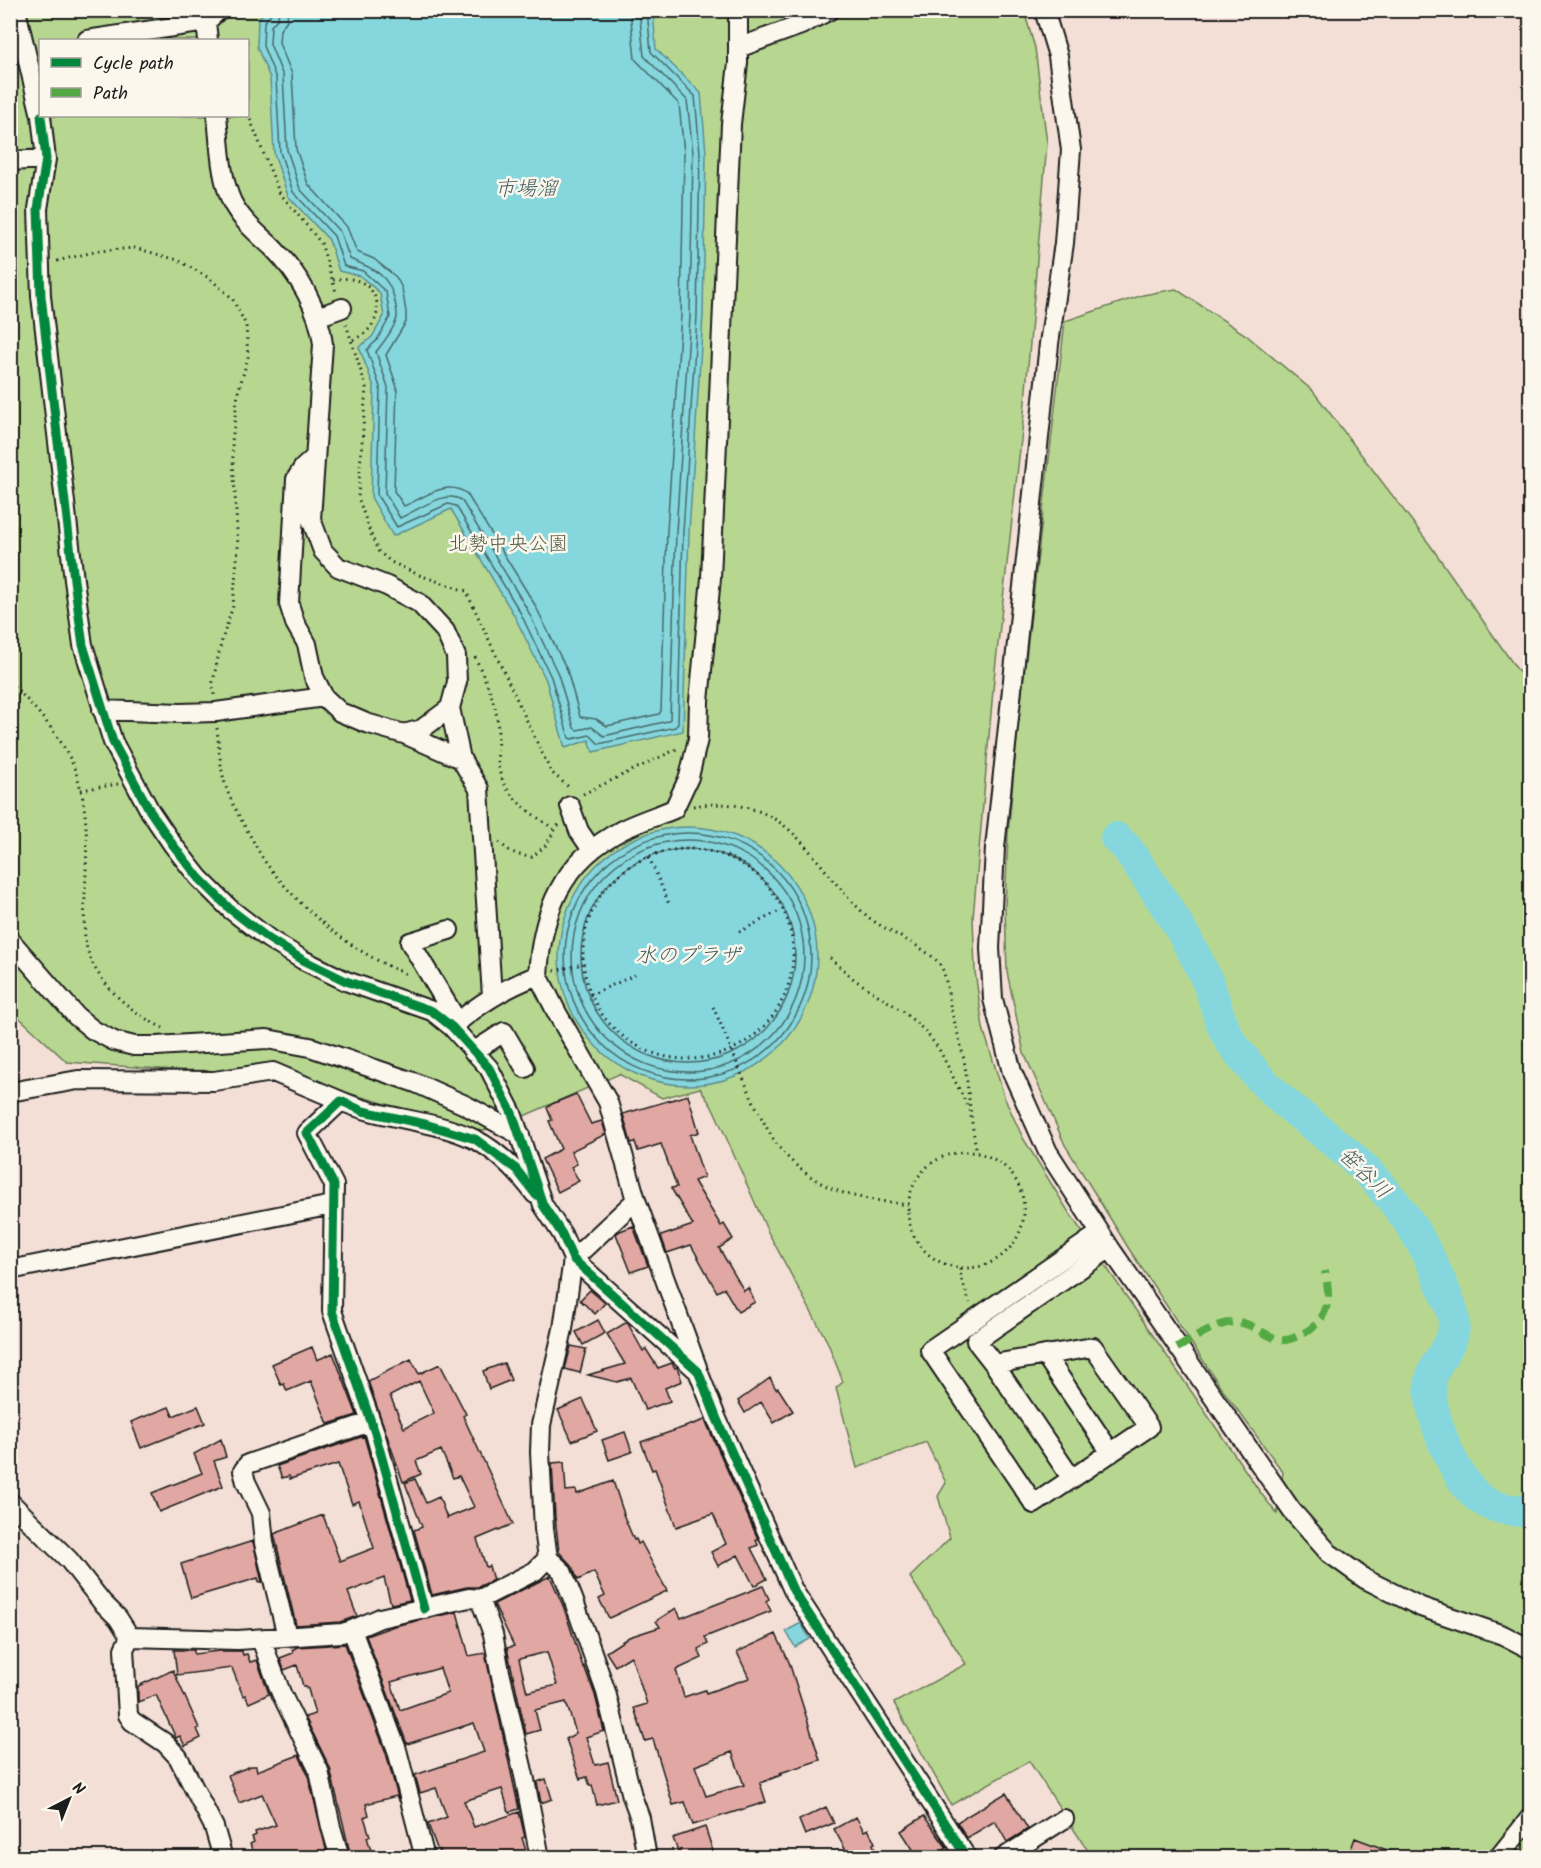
<svg xmlns="http://www.w3.org/2000/svg" width="1541" height="1868" font-family="Kalam,'Klee One',sans-serif">
  <rect width="100%" height="100%" fill="#f3dfd6"/>
  <filter id="ink" filterUnits="userSpaceOnUse"><feTurbulence type="fractalNoise" baseFrequency=".0167" numOctaves="2"/><feDisplacementMap in="SourceGraphic" scale="12" xChannelSelector="R" yChannelSelector="G"/><feConvolveMatrix kernelMatrix="1 2 1 2 8 2 1 2 1" color-interpolation-filters="sRGB"/></filter>
  <g filter="url(#ink)">
    <!-- green -->
    <path fill="#b7d791" stroke="#6a7a56" stroke-width="1.5" fill-rule="evenodd" d="M10,11H1024L1035,48L1047,143L1024,413L994,679L973,918L975,971L983,1028L1005,1099L1023,1138L1068,1211L1260,1492L1277,1514L1283,1472L1220,1386L1129,1249L1065,1145L1024,1053L1007,972L1005,907L1008,835L1018,727L1065,321L1143,295L1176,289L1246,335L1313,391L1430,545L1530,688V1857H1092L1029,1761L951,1805L894,1703L966,1664L910,1577L950,1538L938,1496L946,1483L926,1442L857,1468L836,1388L843,1382L828,1343L767,1230L714,1110L700,1088L662,1098L619,1074L524,1116L482,1131L348,1093L212,1073L67,1062L11,1010ZM40,40H248V116H40Z"/>
    <!-- water -->
    <path fill="#85d7dd" stroke="#5b8c90" stroke-width="1.5" d="M269,10L653,11L656,49L701,93L706,153L703,316L689,532L683,731L593,752L589,740L565,748L546,680L514,615L451,509L393,536L371,497L374,387L359,347L372,337L384,316L380,293L360,276L339,271L329,240L288,196L274,153L270,78L257,47L258,18Z
      M559 956a129 129 0 1 1 258 0a129 129 0 1 1-258 0Z
      M801,1623L810,1639L795,1647L786,1631Z"/>
    <g fill="none" stroke-linecap="round" stroke-linejoin="round">
      <!-- shore -->
      <path stroke="#466769" stroke-width="1.5" d="M271,10L270,16L264,22L263,46L276,78L280,152L293,192L334,236L344,266L363,271L386,292L390,317L377,340L367,350L380,387L377,495L397,527L448,504L456,506L520,612L551,677L569,738L572,739L590,735L599,744L675,727L678,724L683,532L697,316L700,153L695,96L651,52L647,10
        M279,10L278,18L271,26L270,44L283,76L287,150L300,189L340,232L350,259C373,268 390,275 395,302C396,308 399,315 396,321C392,332 383,343 376,352L388,387L385,493L400,518C417,511 446,488 462,501L527,609L558,674L574,728L577,730L592,727L604,736L668,721L670,719L676,532L690,316L693,153L687,100L644,56L639,10
        M288,10L287,20L280,30L279,43L292,74L296,149L308,184L347,227L357,252L374,259L396,277L402,288L406,312V322L386,355L397,387L394,491L404,506C424,498 447,478 467,494L535,605L567,670L580,717L596,719L607,726L659,714L661,711L667,531L681,315L684,153L679,104L635,59L630,10
        M565 956a123 123 0 1 1 246 0a123 123 0 1 1-246 0Z
        M572 956a116 116 0 1 1 232 0a116 116 0 1 1-232 0Z
        M581 956a107 107 0 1 1 214 0a107 107 0 1 1-214 0Z"/>
      <!-- river -->
      <path stroke="#85d7dd" stroke-width="32" d="M1116,838L1127,848C1147,878 1169,908 1186,939C1195,955 1204,972 1210,988C1216,1003 1219,1021 1227,1035C1232,1045 1241,1055 1248,1064C1271,1094 1300,1115 1328,1137C1376,1174 1413,1218 1437,1274C1443,1290 1455,1308 1454,1325C1453,1346 1435,1360 1431,1379C1426,1410 1454,1478 1479,1498C1493,1509 1513,1511 1530,1511"/>
    </g>
    <!-- building -->
    <path fill="#e1a7a2" stroke="#1c1c1c" stroke-width="1.5" fill-rule="evenodd" d="M576,1094L591,1124L602,1121L606,1134L571,1151L577,1164L571,1167L579,1181L558,1192L542,1159L561,1149L549,1121L552,1120L547,1108L552,1104Z
      M688,1095L699,1132L690,1135L704,1177L694,1181L721,1226L724,1224L733,1239L719,1248L744,1291L748,1288L755,1302L738,1312L724,1288L717,1292L691,1245L667,1253L661,1236L693,1225L671,1188L677,1187L661,1144L638,1151L635,1142L631,1143L623,1114Z
      M633,1226L648,1266L631,1272L616,1234L620,1231Z
      M590,1290L605,1303L595,1314L580,1300Z
      M598,1320L605,1333L583,1345L576,1332Z
      M627,1322L643,1351L646,1349L658,1368L672,1363L675,1368L677,1367L682,1381L665,1388L670,1401L645,1410L631,1378L617,1382L588,1375L625,1364L607,1334Z
      M571,1346L586,1349L580,1373L565,1369Z
      M312,1347L317,1360L333,1353L357,1415L328,1424L311,1381L287,1391L284,1384L281,1385L272,1364Z
      M411,1359L419,1374L440,1364L466,1414L463,1416L513,1524L477,1539L486,1567L489,1566L493,1580L478,1587H467L432,1595L414,1530L422,1527L405,1483L415,1479L426,1503L439,1497L447,1518L474,1507L459,1476L453,1478L441,1450L416,1461L421,1474L403,1482L368,1381ZM419,1381L434,1413L404,1428L390,1396Z
      M504,1363L511,1380L489,1389L483,1371Z
      M770,1378L776,1389L778,1388L793,1411L774,1423L761,1402L745,1413L738,1401Z
      M583,1399L597,1431L572,1441L558,1410Z
      M198,1406L205,1423L141,1448L131,1422L169,1407L173,1416Z
      M705,1420L758,1539L756,1540L758,1545L751,1548L767,1579L754,1586L738,1555L718,1566L711,1552L726,1544L713,1514L676,1527L655,1469L652,1470L641,1442Z
      M625,1432L632,1452L609,1460L602,1440Z
      M364,1436L410,1600L391,1604L384,1578L348,1592L357,1616L340,1622L296,1625L274,1534L323,1515L340,1561L374,1548L359,1501L352,1504L338,1464L290,1479L289,1476L282,1478L277,1466Z
      M221,1439L226,1457L214,1461L223,1486L159,1512L152,1493L202,1473L194,1454Z
      M564,1462L566,1491L576,1490L577,1494L613,1481L624,1514H623L634,1540L636,1539L638,1544L641,1542L667,1591L609,1618L599,1599L605,1596L594,1572L578,1580L572,1566L559,1552L555,1517L552,1463Z
      M253,1541L262,1582H259L258,1578L191,1598L181,1564Z
      M550,1576L564,1608L583,1667L584,1666L595,1695L604,1731L586,1737L595,1765L608,1762L617,1800L597,1805L592,1785L590,1786L587,1777L580,1779L566,1739L576,1733L566,1702L535,1710L540,1730L526,1734L507,1648L514,1646L494,1604ZM547,1652L557,1685L527,1692L519,1659Z
      M763,1586L769,1599L766,1601L771,1611L705,1637L708,1644L698,1649L702,1658L676,1670L684,1697L705,1690L706,1693L749,1678L737,1652L776,1634L789,1662L820,1760L780,1773L781,1775L760,1783L766,1802L693,1825L685,1802L673,1805L653,1739L645,1741L634,1708L647,1704L631,1656L615,1666L606,1652L629,1637L660,1627L656,1621L676,1608L681,1618ZM732,1752L744,1785L706,1796L695,1766Z
      M457,1612L469,1656L485,1653L519,1809L509,1812L502,1789L464,1801L474,1827L519,1812L525,1837L522,1838L527,1854L518,1857H481L479,1853L466,1857H443L440,1850L438,1851L428,1824L447,1817L436,1788L420,1793L415,1775L484,1752L474,1723L407,1744L366,1636L394,1626ZM440,1668L448,1693L400,1710L391,1682Z
      M345,1644L386,1753L399,1801L396,1796L366,1804L369,1815L364,1817L370,1836L367,1837L373,1857H351L330,1768L305,1717L315,1714L308,1689L303,1686L297,1665L284,1670L280,1658L293,1653L292,1650L297,1647Z
      M174,1650H194V1654L219,1651H242L243,1655L247,1654L250,1662L257,1660L269,1694L249,1703L245,1695L243,1696L232,1668L177,1675Z
      M173,1670L199,1728L197,1729L201,1738L185,1746L180,1736L176,1738L156,1695L138,1702V1686Z
      M299,1755L308,1775L328,1857H255L250,1844L254,1842L252,1837L256,1835L255,1832L276,1825L262,1794L239,1803L228,1775L251,1766H256L257,1771Z
      M546,1779L552,1799L541,1803L537,1782Z
      M1006,1793L1028,1829L1007,1842L995,1821L967,1838L957,1822Z
      M826,1807L834,1823L805,1835L799,1820Z
      M924,1816L947,1848L941,1852L945,1857H918L901,1831Z
      M856,1817L864,1831L868,1829L875,1843L873,1844L876,1853L867,1857H863L860,1851L849,1856L834,1829Z
      M705,1827L714,1854L704,1857H680L673,1838Z
      M1355,1838L1403,1856V1857H1348Z"/>
    <g fill="none" stroke-linecap="round" stroke-linejoin="round">
      <!-- minor casing -->
      <g stroke="#1c1c1c" stroke-width="22">
        <path id="minor" d="M16,10L40,112
          M1044,10L1058,56L1071,150L1064,243L1049,344L995,848L990,948L993,999L1012,1072L1048,1152L1110,1248L1292,1511L1329,1553L1365,1579L1421,1607L1503,1635L1530,1649
          M206,22L208,40
          M87,40L206,22L219,10
          M738,48L801,25L830,10
          M41,116L46,159L38,209L41,296L74,580L83,645L113,742L150,811L173,845L199,878L230,909L269,939L303,960L346,981L432,1011L452,1027L489,1068L512,1113L543,1205L562,1234L573,1259L698,1371L716,1417L793,1590L967,1858
          M217,116C220,144 220,176 232,202C241,220 258,234 272,247C298,273 319,308 323,344L311,519L323,551L338,567L387,586L419,603L445,631L456,656L457,682L450,708L461,759L479,789L492,997
          M10,161L46,159
          M317,317L342,308
          M315,457L303,468L296,479L289,604L295,623L307,644L314,677L324,697L340,712L366,723L404,734L461,759
          M102,710L180,713L216,712L324,697
          M404,734L422,729L450,708
          M570,806L579,831L592,850
          M449,930L410,942L453,1014L452,1027
          M10,940L76,1016L93,1030L114,1041L134,1046H157L267,1039L310,1047L416,1083L465,1105L520,1135
          M538,975L557,1013L608,1102L636,1200L697,1367
          M452,1027C480,1003 503,989 538,975C542,911 562,861 622,830C638,822 657,816 674,809L689,777L698,739L699,701L711,578L731,124L738,63V16L736,10
          M473,1052L504,1032L525,1068
          M10,1092L78,1080L214,1081L273,1072L341,1101
          M636,1200L573,1259L563,1329L541,1425L540,1452L544,1529L548,1558L562,1571L575,1604L606,1692L632,1796L640,1818L647,1858
          M1100,1233L930,1350L1034,1504L1149,1427L1093,1347L994,1364L976,1341L1110,1248
          M10,1270L332,1205
          M1045,1355L1111,1453
          M994,1364L1072,1479
          M10,1502L69,1560L102,1602L118,1618L130,1637
          M480,1599L493,1634L500,1672L525,1780L540,1858
          M424,1609L375,1433L332,1311L334,1185L307,1133L341,1101C384,1120 433,1119 474,1139C498,1151 519,1173 535,1194
          M352,1630L397,1750L425,1858
          M287,1636L264,1543L261,1513L246,1482L243,1471L248,1464L370,1422
          M130,1637L238,1640L342,1633L352,1630L380,1618L469,1598L480,1599L535,1571L548,1558
          M130,1637L124,1649L128,1715L132,1721L165,1743L178,1757L214,1827L223,1858
          M261,1639L281,1693L319,1771L331,1827L340,1858
          M1003,1858L1064,1819
          M1498,1858L1530,1818"/>
      </g>
      <!-- path -->
      <path stroke="#1c1c1c" stroke-width="3" stroke-dasharray="1.5 4.5" stroke-linecap="butt" d="M248,114L279,192L321,243L336,292
        M57,261L98,251L135,248L178,260L209,278L232,298L246,325L248,357L238,393L232,442L238,547L233,606L221,643L213,682L214,695
        M333,280C381,269 394,325 352,340
        M346,324L366,387L358,497L370,532L378,551L391,562L419,575L466,591L551,772L571,789
        M475,657C484,677 494,697 497,718C500,738 494,761 502,779C511,802 536,816 555,830
        M10,682C37,710 67,741 78,779C89,815 87,855 85,893C85,912 82,933 88,952C99,986 132,1013 163,1028
        M217,728C219,748 220,768 226,787C231,802 240,818 248,832C255,844 261,857 269,867C306,914 353,953 409,975
        M81,790L118,784
        M583,794L677,749
        M693,806C795,792 806,862 867,916C885,932 933,949 942,968C947,980 948,996 951,1009C956,1028 962,1047 965,1066C969,1096 971,1124 977,1152
        M499,842C509,852 518,856 532,857L545,846L559,824
        M583 954a105 105 0 1 1 210 0a105 105 0 1 1-210 0Z
        M649,857L669,904
        M739,932L783,909
        M830,958L855,980L904,1012L925,1031L939,1049L968,1107
        M554,971L582,964
        M590,995L635,975
        M713,1007C733,1050 748,1096 772,1137C785,1159 809,1178 831,1188C854,1199 883,1201 908,1205
        M908 1210a58 58 0 1 1 116 0a58 58 0 1 1-116 0Z
        M960,1268L961,1278L970,1303"/>
      <!-- minor -->
      <use href="#minor" stroke="#fbf7ec" stroke-width="18"/>
      <!-- quiet -->
      <path stroke="#52a943" stroke-width="8" stroke-dasharray="15 8" stroke-linecap="butt" d="M1177,1348C1194,1339 1212,1325 1232,1322C1248,1320 1265,1336 1280,1340C1287,1341 1296,1337 1302,1334C1330,1320 1331,1298 1325,1271"/>
      <!-- cycleway casing -->
      <g stroke="#fbf7ec" stroke-width="13">
        <path id="cycleway" d="M41,116L46,159L38,209L41,296L74,580L83,645L113,742L150,811L173,845L199,878L230,909L269,939L303,960L346,981L432,1011L452,1027L489,1068L512,1113L543,1205L562,1234L573,1259L698,1371L716,1417L793,1590L967,1858
          M424,1609L375,1433L332,1311L334,1185L307,1133L341,1101L363,1111L425,1124L475,1139L516,1169L536,1195"/>
      </g>
      <!-- cycleway -->
      <use href="#cycleway" stroke="#00873e" stroke-width="9"/>
    </g>
  </g>
  <g text-anchor="middle" dominant-baseline="central" stroke-width="5" stroke-linejoin="round" paint-order="stroke">
    <!-- park labels -->
    <g font-size="20" fill="#525d45" stroke="#fbf7ec">
      <text x="508" y="545">北勢中央公園</text>
    </g>
    <!-- water labels -->
    <g font-size="21" font-style="italic" fill="#415d60" stroke="#fbf7ec">
      <text x="526" y="189">市場溜</text>
      <text x="688" y="956">水のプラザ</text>
      <text transform="translate(1364 1174) rotate(44)">笹谷川</text>
    </g>
  </g>
  <!-- margin -->
  <rect width="1541" height="1868" fill="none" stroke="#fbf7ec" stroke-width="36"/>
  <rect x="18" y="18" width="1505" height="1832" fill="none" stroke="#1c1c1c" stroke-width="2" filter="url(#ink)"/>
  <!-- legend -->
  <rect x="39" y="39" width="210" height="78" fill="#fbf7ec" stroke="#a29f99" stroke-width="1.5"/>
  <rect x="51" y="58" width="30" height="9" fill="#00873e" stroke="#a29f99" stroke-width="1.5"/>
  <text x="93" y="69" font-size="18" fill="#1c1c1c">Cycle path</text>
  <rect x="51" y="88" width="30" height="9" fill="#52a943" stroke="#a29f99" stroke-width="1.5"/>
  <text x="93" y="99" font-size="18" fill="#1c1c1c">Path</text>
  <!-- north arrow -->
  <g transform="translate(69 1799) rotate(42)" stroke="#fbf7ec" stroke-width="4.5" paint-order="stroke">
  <path d="M0-4.5L10 22L0 15L-10 22Z" fill="#1c1c1c"/>
  <text y="-9" font-size="16" font-weight="bold" text-anchor="middle" fill="#1c1c1c">N</text>
  </g>
</svg>
